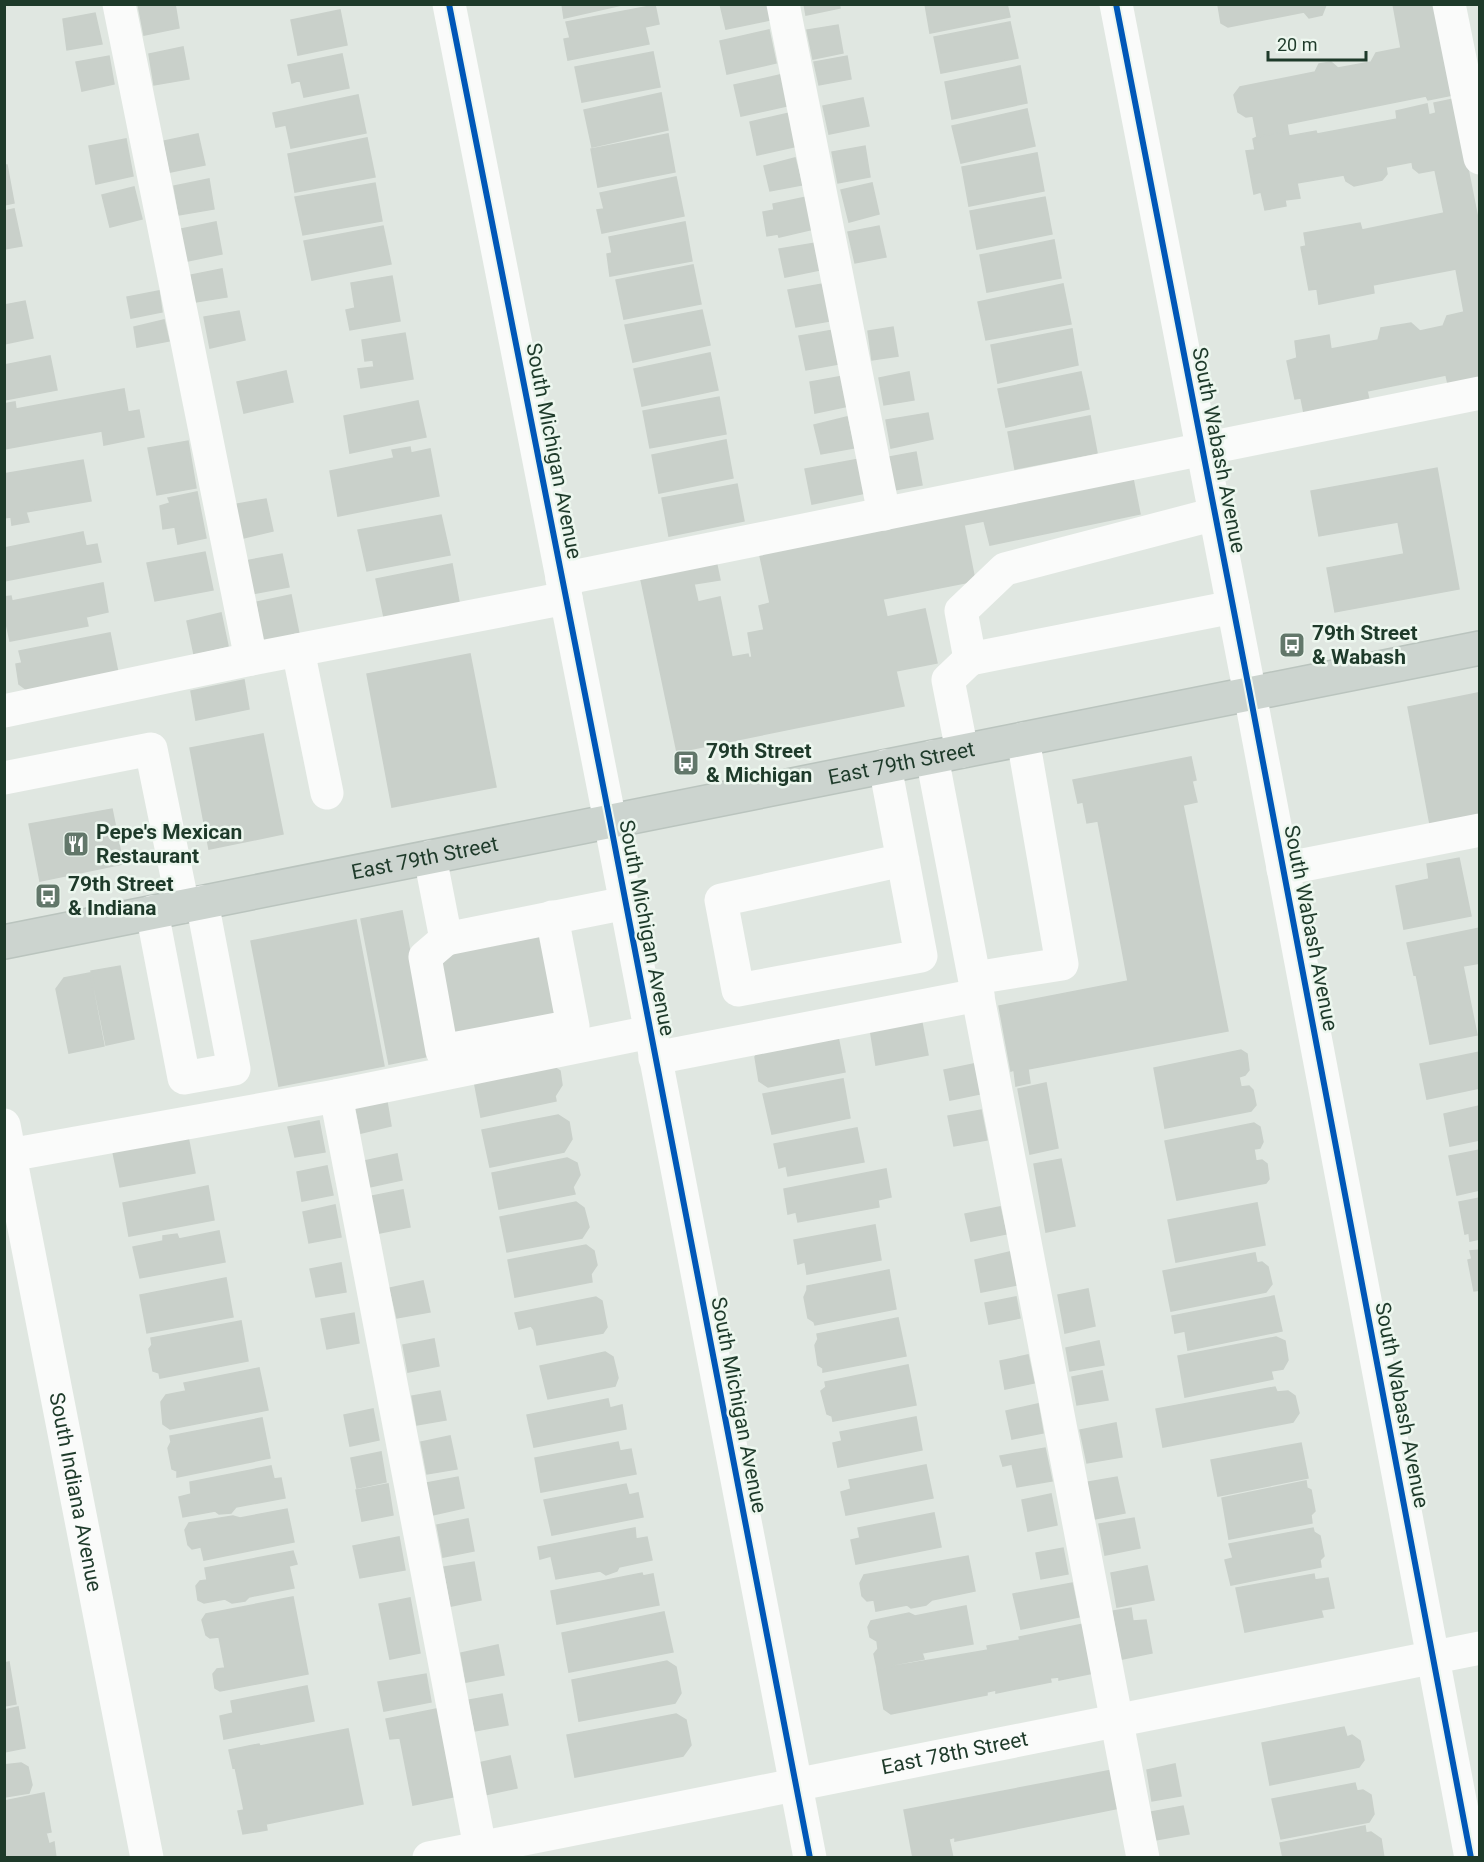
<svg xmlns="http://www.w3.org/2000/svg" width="1484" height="1862" font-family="Roboto,sans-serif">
  <rect width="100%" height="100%" fill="#e0e7e1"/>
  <!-- building -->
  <path fill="#c9d0ca" stroke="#c9d0ca" stroke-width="1.5" d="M138,4H175L179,28L144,35Z
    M562,4H626L564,18Z
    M720,4H767L770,20L726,29Z
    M804,4H839L840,8L806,15Z
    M925,4H1007L1010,17L930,33Z
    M1332,4L1326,5L1322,15L1309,18L1304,12L1228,27L1221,23L1218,5Z
    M1393,4H1435L1453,95L1428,100L1426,96L1287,124L1288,131L1257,137L1253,116L1246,117L1238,112L1234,95L1240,87L1315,72L1319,64L1331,62L1338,68L1371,62L1376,53L1401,48Z
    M655,5L659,24L645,27L649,44L568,60L564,39L570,38L566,22Z
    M340,10L347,45L298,55L291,20Z
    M95,13L102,44L67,50L63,19Z
    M1010,22L1018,58L941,73L934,37Z
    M838,25L843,53L813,59L807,30Z
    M769,30L776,63L727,74L720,41Z
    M183,47L189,79L154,85L149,54Z
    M653,52L660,87L582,102L575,67Z
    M342,54L349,88L304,97L300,80L292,83L288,65Z
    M109,56L114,84L82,91L76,62Z
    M847,56L851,79L819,85L814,62Z
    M1020,66L1027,103L952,119L945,82Z
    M780,75L787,106L741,116L734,85Z
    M661,93L668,130L592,147L584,110Z
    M358,95L366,133L291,148L286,125L276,127L273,113Z
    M863,98L869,126L829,134L823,106Z
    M1454,99L1480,229V378L1448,384L1446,375L1367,391L1369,400L1304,413L1301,398L1295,399L1287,361L1297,358L1295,341L1329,335L1331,349L1378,340L1381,328L1411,323L1420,331L1443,326L1447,316L1464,312L1456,269L1373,285L1374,293L1319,304L1317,289L1309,290L1301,247L1306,246L1304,233L1360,223L1362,230L1444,213L1435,170L1419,173L1413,168L1412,162L1386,167L1387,174L1382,180L1354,186L1346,181L1344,175L1297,183L1300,198L1285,200L1286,206L1265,210L1261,192L1254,194L1246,151L1255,150L1253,139L1257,137L1288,131L1289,136L1316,131L1317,134L1397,119L1396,111L1427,104L1429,115L1436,113L1434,103Z
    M1027,109L1035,146L961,163L952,126Z
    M790,113L798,146L757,155L750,122Z
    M198,134L205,165L170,172L164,141Z
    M668,134L675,172L598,187L591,149Z
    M367,138L375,177L295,192L288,154Z
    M126,139L133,176L96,184L89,146Z
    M865,146L870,177L838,183L832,152Z
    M1037,153L1044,191L969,206L962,167Z
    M795,158L802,185L770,191L764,166Z
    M4,165H7L14,203L4,205Z
    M676,177L684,216L602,233L597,210L604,209L600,193Z
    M209,179L214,209L179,215L174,186Z
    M375,183L382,221L303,235L295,197Z
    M872,183L879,214L849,222L841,190Z
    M134,187L142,219L110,227L102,195Z
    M807,197L814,229L779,237L778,234L767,236L763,212L774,210L773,204Z
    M1045,197L1052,234L977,249L970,211Z
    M14,209L22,246L4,249V211Z
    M216,222L222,254L187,261L181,229Z
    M685,222L692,261L610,276L607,254L612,253L609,237Z
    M383,226L391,264L312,280L304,241Z
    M879,226L886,257L855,263L848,232Z
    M1054,240L1061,278L987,292L980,255Z
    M815,243L820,270L785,277L779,249Z
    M693,265L701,304L624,319L616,280Z
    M222,269L227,297L196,302L191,275Z
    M392,276L400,321L350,330L346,310L355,308L351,283Z
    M822,284L830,321L796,327L788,290Z
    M1063,284L1071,324L986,340L978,302Z
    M159,291L162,312L131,318L127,297Z
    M25,301L33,338L4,344V305Z
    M702,310L710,345L633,362L625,325Z
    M239,311L245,340L210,348L204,317Z
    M164,320L169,341L137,347L134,327Z
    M893,327L898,356L872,360L868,331Z
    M1072,329L1078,365L998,383L991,345Z
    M833,330L839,364L806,370L799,336Z
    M405,333L413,379L361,388L358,369L374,367L373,360L365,361L362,340Z
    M710,353L718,390L642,406L634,369Z
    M50,356L57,390L4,400V365Z
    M286,371L293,402L244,413L237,382Z
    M909,372L914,400L884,405L879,378Z
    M1081,372L1089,409L1006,427L998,389Z
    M843,376L849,406L815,413L810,382Z
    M124,389L128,412L139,410L144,437L104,445L102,431L4,449V404L15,402L16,409Z
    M719,397L726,434L650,448L643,411Z
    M418,401L426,437L350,453L344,416Z
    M928,413L933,439L891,448L886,420Z
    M1090,416L1097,453L1015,469L1008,432Z
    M847,417L854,448L821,454L814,425Z
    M726,440L733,478L659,493L652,455Z
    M188,441L196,488L157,495L148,448Z
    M410,447L411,453L430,449L439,496L338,516L330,471L394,458L392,450Z
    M916,452L922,485L895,490L889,457Z
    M859,459L866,493L812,504L805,469Z
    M83,460L91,501L26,512L29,522L12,525L11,517L4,518V474Z
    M1437,468L1459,589L1335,612L1327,568L1404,554L1398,522L1319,536L1311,491Z
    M1132,474L1140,514L990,545L984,521L964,525L975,581L883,599L887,617L925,609L937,663L896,671L904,706L677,752L639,570L715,556L720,580L694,584L698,602L720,597L732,657L748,654L749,658L752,657L748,633L764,630L759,606L770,603L759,551Z
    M737,484L744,521L669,536L662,498Z
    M197,492L206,538L178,544L175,527L163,529L160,506L170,503L168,498Z
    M266,499L273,531L243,538L237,504Z
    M441,515L450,555L367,571L358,530Z
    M83,532L86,546L97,544L101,562L4,581V548Z
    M205,552L213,590L155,601L147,563Z
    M282,554L289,587L251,594L245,561Z
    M452,564L459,602L384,617L376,579Z
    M103,583L108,612L86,617L88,626L10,641L4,613V597L11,596L12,601Z
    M291,595L299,634L264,641L257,602Z
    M221,613L228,646L194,654L187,621Z
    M110,633L118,673L27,690L19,684L16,664L22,663L19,651Z
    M470,654L496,787L392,807L367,674Z
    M244,680L249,709L196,720L191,691Z
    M1478,693L1480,814L1430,824L1408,707Z
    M263,734L283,834L209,849L190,748Z
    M1191,757L1196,780L1192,781L1197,802L1183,805L1228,1031L1028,1069L1030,1083L1016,1086L1014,1070L1011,1071L999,1006L1128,981L1098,821L1087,823L1083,802L1078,803L1073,780Z
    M112,809L123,864L40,881L29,824Z
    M1459,858L1471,916L1404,929L1396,886L1429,879L1427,864Z
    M402,911L430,1056L389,1064L361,919Z
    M356,920L384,1066L279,1086L251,941Z
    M1480,928V963L1463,966L1477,1035L1430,1044L1416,974L1414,975L1407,943Z
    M551,935L561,1015L450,1036L435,958Z
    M120,966L134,1039L106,1045L91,971Z
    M90,973L104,1046L69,1053L56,989L64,978Z
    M921,1018L928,1055L876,1065L870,1028Z
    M837,1032L845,1072L768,1087L759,1081L755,1057L760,1048Z
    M1241,1050L1247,1054L1249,1070L1245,1075L1239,1077L1241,1087L1249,1086L1253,1090L1256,1105L1251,1111L1165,1128L1154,1068Z
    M1480,1052V1088L1427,1099L1420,1064Z
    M974,1064L980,1094L950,1100L944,1070Z
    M551,1065L560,1071L562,1085L555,1096L556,1101L481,1117L474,1080Z
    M843,1079L850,1118L772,1134L763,1094Z
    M1046,1083L1058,1148L1030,1154L1018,1089Z
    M386,1096L391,1126L361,1133L355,1103Z
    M1479,1106L1480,1140L1450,1146L1444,1114Z
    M981,1110L987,1140L954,1146L948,1116Z
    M558,1115L569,1122L572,1139L564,1152L490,1167L482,1130Z
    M319,1121L325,1152L295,1157L288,1127Z
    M1254,1123L1260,1127L1263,1142L1260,1148L1254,1149L1256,1161L1262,1160L1267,1164L1269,1179L1266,1183L1177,1200L1165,1141Z
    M857,1128L864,1162L788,1176L786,1166L779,1168L774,1144Z
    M188,1137L195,1173L120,1187L113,1152Z
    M1480,1150V1190L1457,1195L1449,1156Z
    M397,1154L402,1180L369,1187L364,1161Z
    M567,1158L577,1163L580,1175L573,1187L575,1194L499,1209L492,1173Z
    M1061,1159L1075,1226L1046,1232L1034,1164Z
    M327,1166L333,1195L302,1201L297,1172Z
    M886,1169L891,1197L878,1200L879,1207L798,1222L796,1212L788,1214L784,1189Z
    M208,1186L214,1220L129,1236L123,1203Z
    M403,1190L410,1227L379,1233L372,1196Z
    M1480,1198V1239L1470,1241L1469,1233L1465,1234L1459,1202Z
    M576,1202L584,1208L589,1227L582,1238L507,1252L500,1217Z
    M1257,1203L1265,1245L1176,1262L1168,1220Z
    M335,1205L341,1237L309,1243L303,1212Z
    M1000,1207L1006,1234L971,1241L965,1214Z
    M875,1225L881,1260L807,1274L805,1262L798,1264L794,1240Z
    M219,1231L225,1262L140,1278L133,1247L163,1241V1236L177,1234L179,1239Z
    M586,1245L594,1251L597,1265L591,1274L592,1282L515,1297L508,1260Z
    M1480,1250V1290L1474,1291L1468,1260L1472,1259L1470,1251Z
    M1010,1252L1017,1285L981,1292L975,1260Z
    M1255,1253L1257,1263L1262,1262L1268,1267L1272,1284L1266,1292L1171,1311L1163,1271Z
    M341,1263L346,1292L316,1297L310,1269Z
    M889,1270L896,1309L815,1325L814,1322L808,1318L804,1297L807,1290V1286Z
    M226,1278L233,1317L147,1333L140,1295Z
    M423,1281L430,1312L397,1318L390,1288Z
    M1088,1289L1095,1326L1065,1333L1058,1295Z
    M1274,1296L1282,1331L1188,1350L1185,1331L1175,1333L1172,1316Z
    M596,1297L602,1301L607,1327L603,1333L537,1345L534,1330L531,1326L519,1329L515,1313Z
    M1016,1297L1020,1318L989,1324L985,1303Z
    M354,1313L359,1343L327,1349L321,1319Z
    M898,1318L906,1356L823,1372V1368L818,1365L815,1345L818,1339L817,1334Z
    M241,1321L248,1361L160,1378L159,1373L153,1371L149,1349L152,1345L151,1338Z
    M1276,1337L1285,1341L1288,1360L1283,1369L1271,1371L1273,1379L1185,1397L1178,1356Z
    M434,1339L439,1366L408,1372L403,1345Z
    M1099,1341L1104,1365L1070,1371L1066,1348Z
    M605,1352L613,1357L618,1378L615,1386L548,1399L540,1366Z
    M1028,1355L1034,1383L1005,1389L1000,1361Z
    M908,1365L916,1405L833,1421L832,1416L827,1414L821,1391L826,1387L825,1382Z
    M259,1368L268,1410L170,1429L163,1424L161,1402L166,1395L186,1391L184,1383Z
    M1102,1371L1108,1400L1077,1405L1072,1377Z
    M1275,1387L1277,1392L1288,1391L1295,1396L1299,1413L1293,1422L1163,1447L1156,1409Z
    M440,1391L446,1420L417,1425L412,1396Z
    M608,1399L610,1408L622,1405L626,1429L534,1447L527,1415Z
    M1038,1404L1043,1433L1012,1439L1006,1411Z
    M373,1409L379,1440L350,1446L344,1415Z
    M916,1417L922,1450L838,1467L833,1443L842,1441L840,1432Z
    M262,1418L270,1458L177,1477V1471L172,1469L168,1448L171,1442L170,1436Z
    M1116,1423L1122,1457L1087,1463L1080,1430Z
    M450,1436L457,1469L427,1474L421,1442Z
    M618,1442L620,1451L631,1449L636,1474L541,1492L535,1458Z
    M1301,1443L1308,1478L1218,1496L1211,1460Z
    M1045,1448L1052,1481L1017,1487L1012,1464L1003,1466L1000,1456Z
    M381,1452L386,1482L357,1488L351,1458Z
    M926,1465L933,1498L846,1515L841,1492L851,1489L849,1480Z
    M271,1466L274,1479L281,1478L285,1498L236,1507L231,1513L219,1514L215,1511L183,1517L179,1497L191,1494L190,1482Z
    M458,1477L464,1508L432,1515L426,1483Z
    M1117,1477L1125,1513L1094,1519L1088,1482Z
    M1306,1481L1307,1488L1311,1490L1315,1511L1311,1515L1312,1523L1229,1539L1222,1498Z
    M388,1484L393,1515L362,1521L356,1490Z
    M626,1484L629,1495L638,1493L643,1517L552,1535L544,1500Z
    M1051,1494L1057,1525L1028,1531L1022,1500Z
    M287,1509L294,1542L204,1560L201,1547L192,1549L188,1545L185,1530L189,1523L233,1516L240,1518Z
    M934,1513L941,1547L856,1564L851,1540L860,1538L858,1528Z
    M1134,1518L1140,1548L1105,1555L1099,1524Z
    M468,1519L474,1551L443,1557L437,1525Z
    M635,1528L636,1539L647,1537L652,1560L619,1567L617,1571L606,1575L600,1571L556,1579L551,1556L540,1559L538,1547Z
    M1313,1528L1314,1532L1320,1536L1324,1556L1320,1560L1321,1567L1231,1585L1225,1560L1233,1558L1229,1544Z
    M399,1537L405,1570L360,1578L353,1546Z
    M1063,1548L1068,1574L1041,1579L1036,1553Z
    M293,1551L297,1564L289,1566L294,1588L249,1597L245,1601L232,1603L225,1599L204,1603L198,1600L196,1586L200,1581L207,1580L205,1568Z
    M968,1556L975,1591L932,1600L926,1605L911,1608L907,1605L876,1611L874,1600L867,1601L862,1596L860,1583L864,1575Z
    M474,1562L481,1600L451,1606L444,1567Z
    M1147,1566L1154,1600L1117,1607L1111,1573Z
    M642,1573L643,1576L653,1574L659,1605L557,1624L551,1591Z
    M1314,1574L1315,1580L1328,1578L1334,1608L1321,1610L1323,1617L1245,1632L1236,1588Z
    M1072,1583L1079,1617L1021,1629L1013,1594Z
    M293,1597L308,1674L220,1691L215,1688L213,1674L217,1669L225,1668L219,1637L210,1638L206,1635L202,1620L206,1614Z
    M410,1598L420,1653L390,1659L379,1604Z
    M966,1606L973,1644L922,1653L924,1659L877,1668L874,1654L878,1649L877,1641L870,1637L868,1627L871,1621L909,1613L915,1616Z
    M1131,1608L1133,1621L1146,1620L1152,1653L1122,1659L1113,1611Z
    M664,1612L673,1652L569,1672L562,1633Z
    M1084,1624L1094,1673L1059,1680V1677L1050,1678L1051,1682L996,1693V1690L987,1692V1695L891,1714L884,1709L877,1669L988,1650L987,1646L1020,1640L1019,1637Z
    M498,1645L504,1675L466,1682L461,1653Z
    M667,1661L676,1667L681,1693L675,1703L579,1721L572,1680Z
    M9,1662L16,1704L4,1706V1663Z
    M426,1674L431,1702L384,1711L378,1682Z
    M307,1686L314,1721L224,1739L220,1716L233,1713L231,1701Z
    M502,1694L508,1725L475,1731L469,1700Z
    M18,1707L25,1748L4,1752V1710Z
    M437,1709L453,1797L413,1805L400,1738L390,1739L386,1719Z
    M676,1714L686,1720L691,1745L683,1756L575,1777L567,1735Z
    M1344,1727L1347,1737L1352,1735L1360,1741L1364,1760L1359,1767L1270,1785L1262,1743Z
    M348,1729L363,1804L266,1824L267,1830L243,1834L238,1811L244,1810L235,1767L233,1768L229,1750L259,1744L260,1746Z
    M510,1756L517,1788L484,1795L478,1763Z
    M21,1763L28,1767L32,1785L29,1793L4,1797V1765Z
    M1175,1764L1181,1796L1152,1801L1147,1770Z
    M1113,1770L1120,1808L955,1841V1837L949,1839L953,1858H913L904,1810Z
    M1355,1783L1357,1791L1363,1790L1371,1795L1374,1814L1369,1822L1281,1839L1272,1799Z
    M44,1793L51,1832L46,1833L49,1844L54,1842L56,1858H4V1801Z
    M1183,1806L1189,1834L1156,1840L1151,1812Z
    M1365,1826L1366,1833L1371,1832L1381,1839L1384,1858H1283L1280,1843Z"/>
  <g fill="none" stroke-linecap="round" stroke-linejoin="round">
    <!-- major casing -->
    <g stroke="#bac4be" stroke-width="36">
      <g id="major">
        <path id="s3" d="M4,942L1480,648"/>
      </g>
    </g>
    <!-- minor -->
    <g stroke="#fafbfa" stroke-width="33">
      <path d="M119,4L251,659"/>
      <path d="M449,4L610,821L810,1858"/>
      <path d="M783,4L884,514"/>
      <path d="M1116,4L1250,694L1471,1858"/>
      <path d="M1449,4L1480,158"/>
      <path d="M562,579L1480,393"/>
      <path d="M298,650L327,793"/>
      <path d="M970,659L1233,607"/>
      <path d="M4,711L251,659L566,598"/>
      <path d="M962,751L948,680L970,659L961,611L1005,569L1215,514"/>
      <path d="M932,757L1143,1858"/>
      <path d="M885,766L921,956L738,990L721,900L903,860"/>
      <path d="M4,778L151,749L183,906"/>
      <path d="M430,857L446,939L626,903"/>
      <path d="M1283,869L1480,830"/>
      <path d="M152,912L184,1078L234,1069L202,902"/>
      <path d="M446,939L425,957L442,1051L573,1026L552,917"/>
      <path d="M975,978L1062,964L1023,739"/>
      <path d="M655,1058L978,995"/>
      <path d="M336,1096L482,1858"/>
      <path id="s1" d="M4,1125L147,1858"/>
      <path d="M4,1156L336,1096L650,1032"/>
      <path id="s2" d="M429,1858L1480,1648"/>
    </g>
    <!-- major -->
    <use href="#major" stroke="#ccd4cf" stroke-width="33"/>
    <!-- cycleway casing -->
    <g stroke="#edf7ef" stroke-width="10">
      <path id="cycleway" d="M449,4L610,821L810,1858
        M1116,4L1250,694L1471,1858"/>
    </g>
    <!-- cycleway -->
    <use href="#cycleway" stroke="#0057b8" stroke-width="6"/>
  </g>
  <!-- icons -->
  <defs>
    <g id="bus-square" transform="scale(1.35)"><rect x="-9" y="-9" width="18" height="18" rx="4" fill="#62776a" stroke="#edf7ef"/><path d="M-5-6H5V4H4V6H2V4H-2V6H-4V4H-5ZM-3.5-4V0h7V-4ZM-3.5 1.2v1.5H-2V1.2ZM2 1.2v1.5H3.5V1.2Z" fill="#fff"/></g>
    <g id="restaurant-square" transform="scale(1.35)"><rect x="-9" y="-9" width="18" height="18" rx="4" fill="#62776a" stroke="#edf7ef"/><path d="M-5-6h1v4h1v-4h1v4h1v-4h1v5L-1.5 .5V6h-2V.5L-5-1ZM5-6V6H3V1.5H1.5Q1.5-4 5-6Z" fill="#fff"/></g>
  </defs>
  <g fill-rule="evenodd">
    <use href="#bus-square" x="1292" y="645"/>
    <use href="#bus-square" x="686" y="763"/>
    <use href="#restaurant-square" x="76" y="844"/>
    <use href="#bus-square" x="48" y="896"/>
  </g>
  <g text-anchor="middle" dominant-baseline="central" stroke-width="5" stroke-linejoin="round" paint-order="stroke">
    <!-- street labels -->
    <g font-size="21" fill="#1e3a2a" stroke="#edf7ef">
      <text transform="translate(1219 450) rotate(79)">South Wabash Avenue</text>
      <text transform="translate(554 451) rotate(79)">South Michigan Avenue</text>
      <text stroke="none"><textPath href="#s3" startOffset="915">East 79th Street</textPath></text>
      <text stroke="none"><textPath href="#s3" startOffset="429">East 79th Street</textPath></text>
      <text transform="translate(647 928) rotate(79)">South Michigan Avenue</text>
      <text transform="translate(1311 928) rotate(79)">South Wabash Avenue</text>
      <text transform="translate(739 1405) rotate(79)">South Michigan Avenue</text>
      <text transform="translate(1402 1405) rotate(79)">South Wabash Avenue</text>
      <text stroke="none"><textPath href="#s1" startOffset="374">South Indiana Avenue</textPath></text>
      <text stroke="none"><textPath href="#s2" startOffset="536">East 78th Street</textPath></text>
    </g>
    <!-- poi labels -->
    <g font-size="21" font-weight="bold" fill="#1e3a2a" stroke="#edf7ef" text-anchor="start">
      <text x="1312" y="633">79th Street<tspan x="1312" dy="24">&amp; Wabash</tspan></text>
      <text x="706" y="751">79th Street<tspan x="706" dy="24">&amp; Michigan</tspan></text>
      <text x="96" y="832">Pepe's Mexican<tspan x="96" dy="24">Restaurant</tspan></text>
      <text x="68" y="884">79th Street<tspan x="68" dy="24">&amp; Indiana</tspan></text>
    </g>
  </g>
  <!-- border -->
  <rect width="1484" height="1862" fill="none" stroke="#1e3a2a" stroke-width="12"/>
  <!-- scale -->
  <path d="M1268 51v9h98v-9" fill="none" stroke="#1e3a2a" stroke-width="3"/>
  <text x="1277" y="51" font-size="18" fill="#1e3a2a" stroke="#edf7ef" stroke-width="4.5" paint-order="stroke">20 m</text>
</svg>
